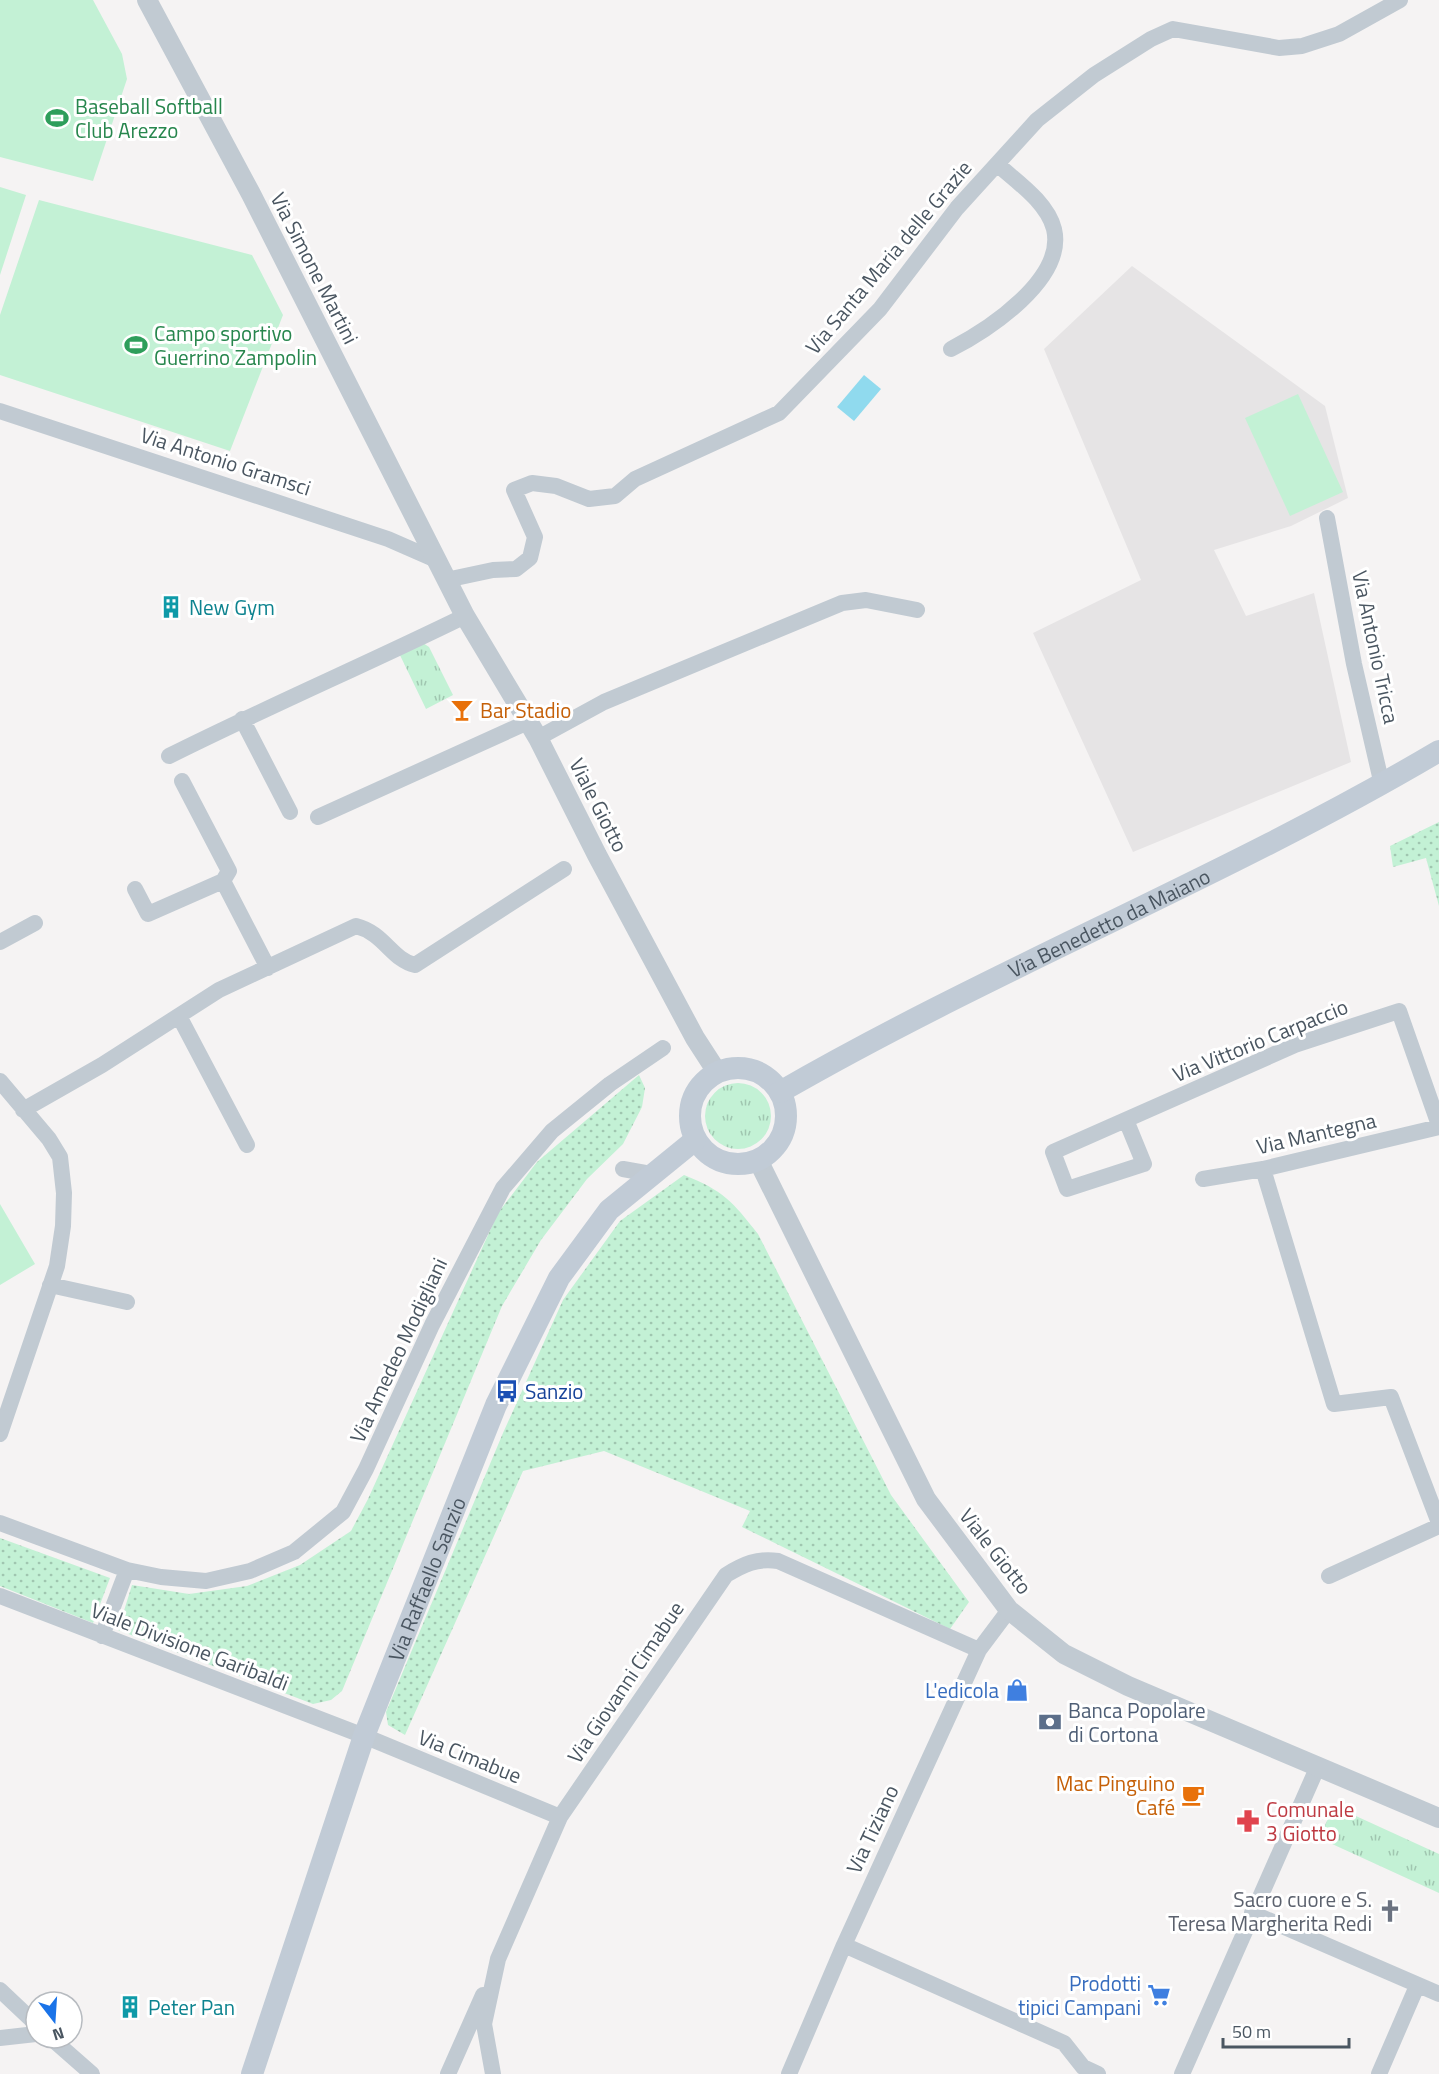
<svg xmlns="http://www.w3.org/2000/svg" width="1439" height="2074" font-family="'Titillium Web',sans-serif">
  <defs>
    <pattern id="grass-tufts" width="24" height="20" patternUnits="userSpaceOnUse" patternTransform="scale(1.5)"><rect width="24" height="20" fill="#c3f1d5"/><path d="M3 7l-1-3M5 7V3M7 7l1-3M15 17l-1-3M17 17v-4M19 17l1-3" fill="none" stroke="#a0c6b0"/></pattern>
    <pattern id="park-dots" width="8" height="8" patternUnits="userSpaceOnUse" patternTransform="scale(1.5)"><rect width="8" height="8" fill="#c3f1d5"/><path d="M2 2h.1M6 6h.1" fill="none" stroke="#a0c6b0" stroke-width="1.8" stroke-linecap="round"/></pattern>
  </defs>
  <rect width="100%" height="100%" fill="#f5f3f3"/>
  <!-- education -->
  <path fill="#e6e4e5" d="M1132,266L1325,406L1348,498L1291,526L1214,550L1246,616L1314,593L1351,762L1133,852L1033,633L1141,580L1044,349Z"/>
  <!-- grass -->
  <path fill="url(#grass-tufts)" d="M417,639L429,647L453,695L426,709L397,649Z
    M705 1116a33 33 0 1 1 66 0a33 33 0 1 1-66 0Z
    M1334,1806L1439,1854V1893L1319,1838Z"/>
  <!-- park -->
  <path fill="url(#park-dots)" d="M1439,822V906L1426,858L1393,867L1390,846Z
    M639,1075L645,1088L642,1107L623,1144L587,1179L541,1240L502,1306L342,1691L331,1700L313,1704L118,1630L132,1585L189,1594L247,1586L300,1565L351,1531L368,1499L498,1213L537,1162Z
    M684,1175C724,1191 732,1201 758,1234L891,1495L969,1602L950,1629L742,1527L750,1511L604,1451L523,1471L405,1735L388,1725L386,1712L503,1433L563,1300L620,1221Z
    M0,1538L110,1578L93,1623L0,1586Z"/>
  <!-- pitch -->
  <path fill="#c3f1d5" d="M0,0H93L122,54L127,79L93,181L0,157Z
    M0,187L26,195L0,275Z
    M39,200L252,255L283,315L230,451L0,375V315Z
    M1298,394L1343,492L1290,516L1245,418Z
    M0,1204L35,1264L0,1285Z"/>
  <!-- water -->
  <path fill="#90daee" d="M864,375L881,389L854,421L837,407Z"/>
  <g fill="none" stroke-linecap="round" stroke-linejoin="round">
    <!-- minor -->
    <path stroke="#c1cad2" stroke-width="16" d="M951,349C988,330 1066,279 1054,229C1047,202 1017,182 997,164
      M0,411L388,539L436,560
      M1327,518L1354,664L1382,785
      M446,580L493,570L516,569L530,558L535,537L514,490L532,483L556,486L589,499L615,496L635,479L779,413L880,309L957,208L1037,120L1094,75L1151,39L1173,29L1279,48L1302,46L1339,34L1400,0
      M242,719L290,812
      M538,738L604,702L842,603L866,600L917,610
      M169,756C267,707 367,664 465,616
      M182,781L229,871L223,881
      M318,817L528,722
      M135,889L148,914L223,881L268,968
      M0,942L35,923
      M179,1016L247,1145
      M0,1081L49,1139L60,1157L64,1193L63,1226L57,1266L0,1434
      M23,1110L102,1065L219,990L356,926C384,933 392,960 415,965L564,869
      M1126,1120L1144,1164L1067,1189L1053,1152L1295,1045L1399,1011L1439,1125
      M623,1169L651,1174
      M1263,1169L1334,1404L1391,1397L1439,1523
      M1203,1179L1263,1169L1439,1127
      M50,1285L127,1302
      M0,1523L127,1570
      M1329,1576L1439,1526
      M0,1596L364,1736L560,1817
      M102,1636L127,1570L161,1577L206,1581L250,1571L294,1552L343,1512L366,1469L432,1325L503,1188L552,1131L610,1084L663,1048
      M1252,1913L1439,1994
      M844,1945L1064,2043L1083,2067L1098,2074
      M0,1990L36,2024
      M0,2038L36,2034
      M51,2038L92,2074
      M448,2074L483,1995
      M493,2074L484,2024L498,1959L560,1817L726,1575C744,1564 757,1558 778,1561L979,1650
      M789,2074L844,1945L979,1650L1009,1610
      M1182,2074L1318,1766
      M1379,2074L1417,1986"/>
    <!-- tertiary -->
    <path stroke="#c1cad2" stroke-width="20" d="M147,0L251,194L465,616L538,738L597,855L695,1038L717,1072
      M758,1160L926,1499L1009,1610L1064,1654L1128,1686L1439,1818"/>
    <!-- secondary -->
    <g stroke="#c1cbd6" stroke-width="22">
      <circle cx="738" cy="1116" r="48"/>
      <path id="s1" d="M780,1092C995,968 1226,877 1439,751"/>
      <path id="s2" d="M252,2074L364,1736L496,1405L559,1278L609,1210L695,1140"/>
    </g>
  </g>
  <!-- icons -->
  <defs>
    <g id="stadium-bare" transform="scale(1.8)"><path d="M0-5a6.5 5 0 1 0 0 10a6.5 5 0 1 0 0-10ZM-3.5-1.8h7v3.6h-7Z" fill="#2e9e5b" stroke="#fff" stroke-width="2.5" paint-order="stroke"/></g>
    <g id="building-bare" transform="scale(1.8)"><path d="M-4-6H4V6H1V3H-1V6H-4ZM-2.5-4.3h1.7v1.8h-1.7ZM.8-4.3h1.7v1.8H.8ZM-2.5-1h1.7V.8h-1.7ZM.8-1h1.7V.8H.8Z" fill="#0f9aa8" stroke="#fff" stroke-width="2.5" paint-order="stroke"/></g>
    <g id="bar-bare" transform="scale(1.8)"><path d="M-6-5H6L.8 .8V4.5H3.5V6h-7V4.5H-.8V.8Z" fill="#e8710a" stroke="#fff" stroke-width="2.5" paint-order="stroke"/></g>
    <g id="bus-bare" transform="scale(1.8)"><path d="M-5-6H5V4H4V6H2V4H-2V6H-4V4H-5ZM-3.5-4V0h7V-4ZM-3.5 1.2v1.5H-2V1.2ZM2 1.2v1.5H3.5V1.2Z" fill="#1a4fb4" stroke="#fff" stroke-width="2.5" paint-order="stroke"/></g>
    <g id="shop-bare" transform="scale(1.8)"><path d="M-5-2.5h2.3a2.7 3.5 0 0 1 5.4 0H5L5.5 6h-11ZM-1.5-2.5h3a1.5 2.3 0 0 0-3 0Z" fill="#3f7fe0" stroke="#fff" stroke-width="2.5" paint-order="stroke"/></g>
    <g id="bank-bare" transform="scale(1.8)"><path d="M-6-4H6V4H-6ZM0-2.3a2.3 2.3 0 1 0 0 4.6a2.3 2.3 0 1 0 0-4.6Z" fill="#5c6f8a" stroke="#fff" stroke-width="2.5" paint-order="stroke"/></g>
    <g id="cafe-bare" transform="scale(1.8)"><path d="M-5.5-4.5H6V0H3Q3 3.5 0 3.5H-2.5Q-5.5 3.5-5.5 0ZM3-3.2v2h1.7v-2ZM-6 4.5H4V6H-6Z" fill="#e8710a" stroke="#fff" stroke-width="2.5" paint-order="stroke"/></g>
    <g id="pharmacy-bare" transform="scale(1.8)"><path d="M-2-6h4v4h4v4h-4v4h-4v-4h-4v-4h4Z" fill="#e0444e" stroke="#fff" stroke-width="2.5" paint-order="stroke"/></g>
    <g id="church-bare" transform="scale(1.8)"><path d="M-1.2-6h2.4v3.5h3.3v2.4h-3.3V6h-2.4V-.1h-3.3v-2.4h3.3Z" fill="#6b7280" stroke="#fff" stroke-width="2.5" paint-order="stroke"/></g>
    <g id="supermarket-bare" transform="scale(1.8)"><path d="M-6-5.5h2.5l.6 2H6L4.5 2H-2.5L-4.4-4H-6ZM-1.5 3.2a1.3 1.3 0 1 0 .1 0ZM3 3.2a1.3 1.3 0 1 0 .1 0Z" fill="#3f7fe0" stroke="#fff" stroke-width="2.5" paint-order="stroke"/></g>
  </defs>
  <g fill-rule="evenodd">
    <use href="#stadium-bare" x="57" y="118"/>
    <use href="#stadium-bare" x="136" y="345"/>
    <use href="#building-bare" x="171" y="607"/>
    <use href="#bar-bare" x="462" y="710"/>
    <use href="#bus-bare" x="507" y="1391"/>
    <use href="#shop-bare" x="1017" y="1690"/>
    <use href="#bank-bare" x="1050" y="1722"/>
    <use href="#cafe-bare" x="1193" y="1795"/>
    <use href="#pharmacy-bare" x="1248" y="1821"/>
    <use href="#church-bare" x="1390" y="1911"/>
    <use href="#supermarket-bare" x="1159" y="1995"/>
    <use href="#building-bare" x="130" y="2007"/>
  </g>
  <g text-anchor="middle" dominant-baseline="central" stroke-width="6" stroke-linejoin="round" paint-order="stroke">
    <!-- leisure labels -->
    <g font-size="21" fill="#27864d" stroke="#fff" text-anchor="start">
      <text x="75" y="106">Baseball Softball<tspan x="75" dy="24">Club Arezzo</tspan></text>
      <text x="154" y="333">Campo sportivo<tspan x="154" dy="24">Guerrino Zampolin</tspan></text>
    </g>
    <!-- street labels -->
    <g font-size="21" fill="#4a5661" stroke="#fff">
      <text transform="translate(888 257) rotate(-50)">Via Santa Maria delle Grazie</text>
      <text transform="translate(315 268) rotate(63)">Via Simone Martini</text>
      <text transform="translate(226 461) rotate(18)">Via Antonio Gramsci</text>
      <text transform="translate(1376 647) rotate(78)">Via Antonio Tricca</text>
      <text transform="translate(599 805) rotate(63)">Viale Giotto</text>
      <text stroke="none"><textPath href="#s1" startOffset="370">Via Benedetto da Maiano</textPath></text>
      <text transform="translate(1260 1040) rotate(-22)">Via Vittorio Carpaccio</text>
      <text transform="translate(1316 1133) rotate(-13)">Via Mantegna</text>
      <text transform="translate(398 1350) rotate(-65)">Via Amedeo Modigliani</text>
      <text transform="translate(996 1551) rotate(52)">Viale Giotto</text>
      <text stroke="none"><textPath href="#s2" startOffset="525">Via Raffaello Sanzio</textPath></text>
      <text transform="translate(190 1646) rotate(21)">Viale Divisione Garibaldi</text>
      <text transform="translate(625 1682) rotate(-56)">Via Giovanni Cimabue</text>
      <text transform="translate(470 1756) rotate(22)">Via Cimabue</text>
      <text transform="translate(872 1829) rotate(-65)">Via Tiziano</text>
    </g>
    <!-- culture labels -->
    <g font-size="21" fill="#0d838f" stroke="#fff" text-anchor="start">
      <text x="189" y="607">New Gym</text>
      <text x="148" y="2007">Peter Pan</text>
    </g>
    <!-- food labels -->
    <g font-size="21" fill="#c56008" stroke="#fff" text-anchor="start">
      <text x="480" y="710">Bar Stadio</text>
      <text x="1175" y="1783" text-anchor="end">Mac Pinguino<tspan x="1175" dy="24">Café</tspan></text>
    </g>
    <!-- transit labels -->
    <g font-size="21" fill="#164399" stroke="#fff" text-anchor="start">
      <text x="525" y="1391">Sanzio</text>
    </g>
    <!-- shop labels -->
    <g font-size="21" fill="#366cbe" stroke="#fff" text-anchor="end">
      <text x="999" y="1690">L'edicola</text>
      <text x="1141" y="1983">Prodotti<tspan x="1141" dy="24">tipici Campani</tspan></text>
    </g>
    <!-- service labels -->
    <g font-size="21" fill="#4e5e75" stroke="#fff" text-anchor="start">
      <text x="1068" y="1710">Banca Popolare<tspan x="1068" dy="24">di Cortona</tspan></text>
    </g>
    <!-- health labels -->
    <g font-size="21" fill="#be3a42" stroke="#fff" text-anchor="start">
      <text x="1266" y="1809">Comunale<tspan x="1266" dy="24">3 Giotto</tspan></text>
    </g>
    <!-- worship labels -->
    <g font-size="21" fill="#5b616d" stroke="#fff" text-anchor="end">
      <text x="1372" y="1899">Sacro cuore e S.<tspan x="1372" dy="24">Teresa Margherita Redi</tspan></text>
    </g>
  </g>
  <!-- north arrow -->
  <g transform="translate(54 2020) rotate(163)"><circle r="28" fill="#ffffff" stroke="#b7bbc0" stroke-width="1.5"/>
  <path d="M0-4.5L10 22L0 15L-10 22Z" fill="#1a73e8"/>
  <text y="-9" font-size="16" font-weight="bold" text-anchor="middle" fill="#4a5661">N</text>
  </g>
  <!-- scale -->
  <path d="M1223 2038v9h126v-9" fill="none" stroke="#4a5661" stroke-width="3"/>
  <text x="1232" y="2038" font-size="18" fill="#4a5661" stroke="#ffffff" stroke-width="4.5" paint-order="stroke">50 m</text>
</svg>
